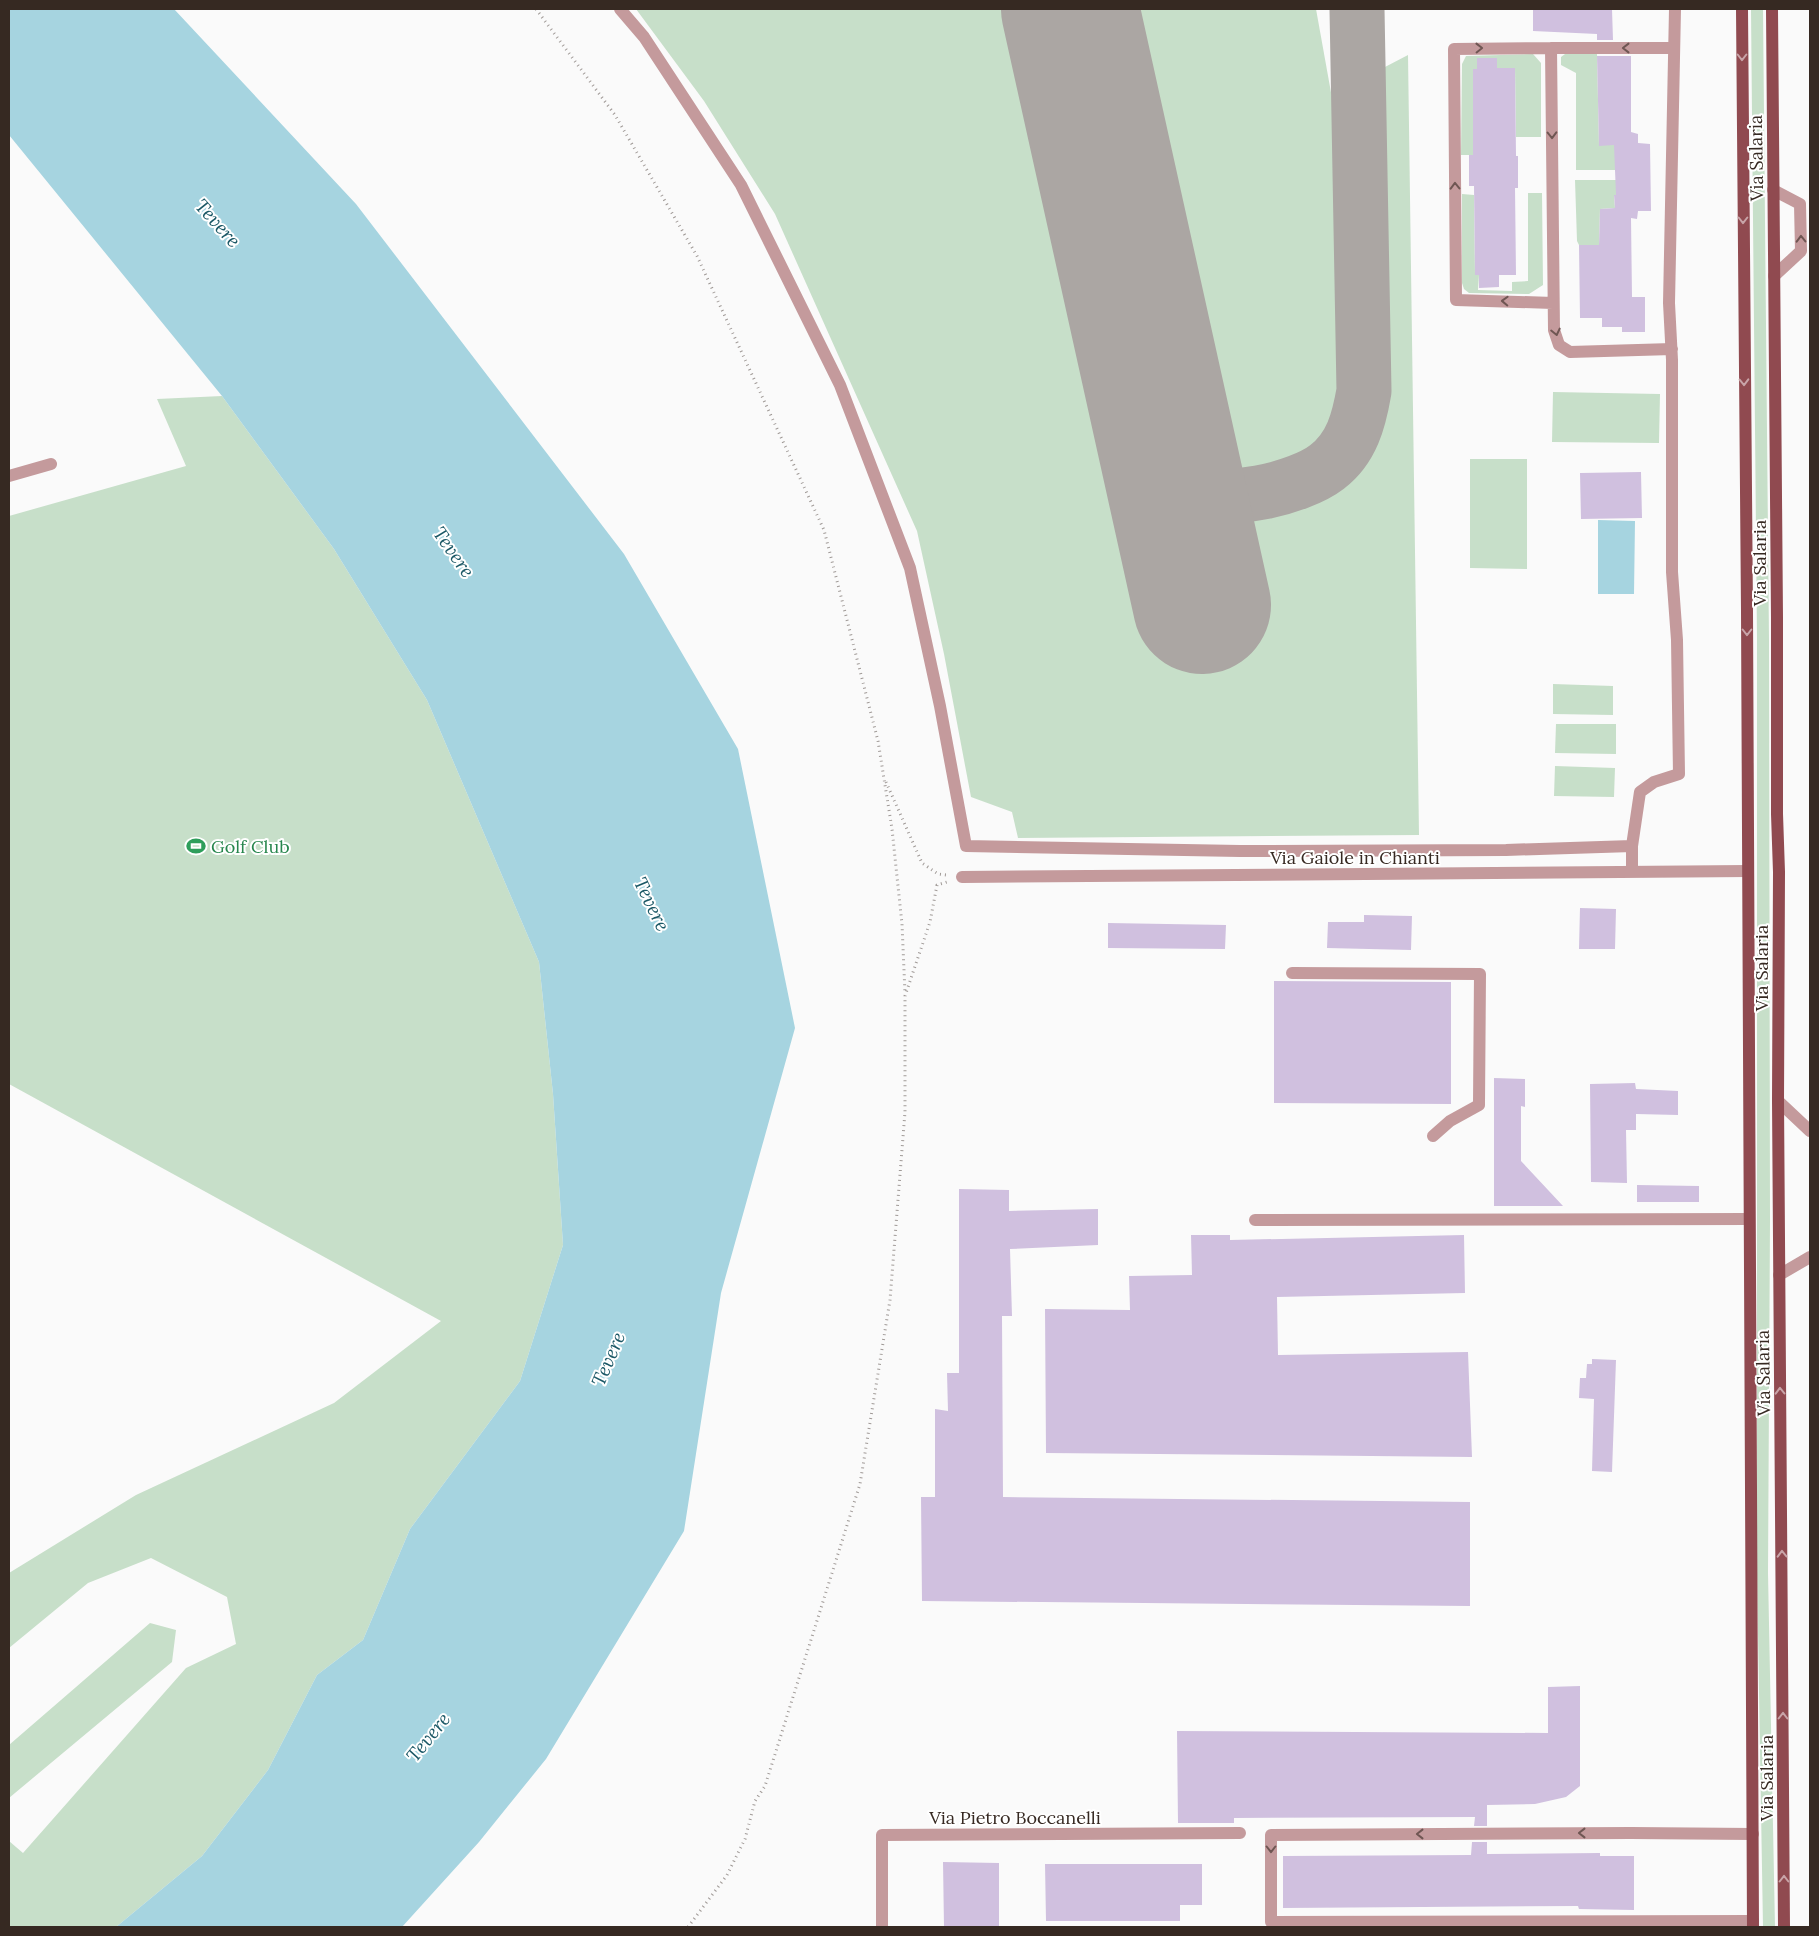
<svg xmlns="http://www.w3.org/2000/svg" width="1819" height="1936" font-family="Lora,serif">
  <rect width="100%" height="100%" fill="#fafafa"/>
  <!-- green -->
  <path fill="#c7dfc9" d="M636,9H1014L1157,635L1257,615L1237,535L1243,519C1293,500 1340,497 1368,446C1375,435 1378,421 1382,410L1376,84L1385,67L1408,55L1419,835L1018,838L1012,812L971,797L944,654L917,531L775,214L704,101Z
    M1115,9H1316L1339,137L1345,376C1343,397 1343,411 1331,431C1317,455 1254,480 1228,465C1224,463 1220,458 1217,455Z
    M1751,9H1763L1769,640L1770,1220L1768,1573L1775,1927H1763L1757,1574V638Z
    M1533,54L1541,63V137H1516L1515,68H1497V58H1477V69H1473V155H1461L1462,64L1466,56Z
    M1565,54H1597L1599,145H1615L1616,170H1576V73L1561,65V57Z
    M1575,180H1616L1617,195L1614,196L1615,208L1600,209L1599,245H1579L1577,241Z
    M1528,193H1542L1543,285L1529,294L1469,293L1464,289L1462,283V194L1474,195L1475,274L1479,275L1478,290L1512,291V282L1528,281Z
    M1553,392L1660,394L1659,443L1552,442Z
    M222,396L334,549L427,700L539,962L553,1094L563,1245L520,1381L410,1529L363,1640L317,1675L268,1770L202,1856L116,1927H9V1841L23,1853L186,1668L236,1644L227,1597L151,1558L88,1583L9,1648V1573L136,1495L334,1403L441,1321L9,1084V516L186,466L157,399Z
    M1470,459H1527V569L1470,568Z
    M1553,684L1613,686V715L1553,714Z
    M1556,724H1616V754L1555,753Z
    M1555,766L1615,768L1614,797L1554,796Z
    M150,1623L176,1630L172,1662L9,1798V1745Z"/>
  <!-- water -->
  <path fill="#a6d4e0" d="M9,9H174L356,204L624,554L738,749L795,1028L721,1293L684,1531L546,1759L479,1842L402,1927H116L202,1856L268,1770L317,1675L363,1640L410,1529L520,1381L563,1245L553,1094L539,962L427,700L334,549L222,396L9,135Z
    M1598,520L1635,521L1634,594H1598Z"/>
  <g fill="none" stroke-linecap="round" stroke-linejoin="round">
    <!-- taxiway -->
    <path stroke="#aba6a3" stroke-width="55" d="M1169,457C1175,465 1182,477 1190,484C1218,509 1300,488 1327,467C1352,448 1359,420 1364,391L1357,9"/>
    <!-- runway -->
    <path stroke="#aba6a3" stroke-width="138" d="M1070,9L1202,605"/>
  </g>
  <!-- building -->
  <path fill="#d0c0df" d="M1533,9H1612L1613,40H1597V34L1533,31Z
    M1597,56H1631V132L1638,134V143L1650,144L1651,211H1638L1637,219L1631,218L1632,297H1645V332H1622V327H1602V318H1580L1579,245H1599L1600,209L1615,208L1614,195H1616L1614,145L1599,146Z
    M1477,58H1497V68H1515L1516,156H1518V188H1515L1516,275H1499V287L1479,288V275H1475L1474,186H1469V155H1473V69H1477Z
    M1641,472L1642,518L1581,519L1580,473Z
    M1580,908L1616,909L1615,949H1579Z
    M1364,915L1412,916L1411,950L1327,948L1328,922H1364Z
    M1108,923L1226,925L1225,949L1108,948Z
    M1274,981L1451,982V1104L1274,1103Z
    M1494,1078L1525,1079V1107L1521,1106V1161L1563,1206H1494Z
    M1635,1083L1636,1089L1678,1091V1115L1636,1114V1130H1626L1627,1183L1591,1182L1590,1084Z
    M1637,1185L1699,1186V1202H1637Z
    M959,1189L1009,1190V1211L1098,1209V1245L1010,1249L1012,1316H1002L1003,1497L1470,1502V1606L922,1601L921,1497H935V1409L948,1411L947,1373H959Z
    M1191,1235H1230V1240L1464,1235L1465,1293L1277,1297L1278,1355L1468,1352L1472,1457L1046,1453L1045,1309L1130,1310L1129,1276L1192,1275Z
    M1592,1359L1616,1360L1612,1472L1592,1471L1594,1399L1579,1398L1580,1378H1586L1587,1364H1592Z
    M1580,1686V1786L1566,1797L1535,1804L1487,1805V1826H1474L1475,1817L1234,1818V1823H1178L1177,1731L1548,1733V1687Z
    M1472,1842H1487V1854L1600,1853V1856H1634V1910L1579,1909L1578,1906L1283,1908V1856L1471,1855Z
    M943,1862L999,1863V1927H944Z
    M1045,1864H1202V1905H1180V1921H1046Z"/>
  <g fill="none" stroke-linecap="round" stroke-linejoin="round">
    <!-- path -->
    <path stroke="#a09a97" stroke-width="3" stroke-dasharray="1 4" stroke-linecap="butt" d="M536,9L615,115L697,256L824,530L878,741L892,829L902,924L905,993
      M886,782L922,863L938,874L946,875
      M688,1927L727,1875L745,1839L755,1801L765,1786L860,1484L890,1300L905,1112V996L930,922L937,885L947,882"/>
    <!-- minor -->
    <path stroke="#c49a9c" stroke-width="12" d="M620,9L644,37L741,185L840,385L910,568L940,706L966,846L1240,851L1506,850L1632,846
      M1551,48L1454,49L1456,300L1553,303
      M1773,190L1800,204L1801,251L1774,276
      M1672,349L1570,352L1559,345L1554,330L1551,48H1674
      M9,476L51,464
      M1632,872V846L1640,792L1654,782L1679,774L1677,640L1672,572V360L1669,303L1675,9
      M962,877L1748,871
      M1292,973L1480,974L1479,1105L1450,1121L1433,1136
      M1778,1101L1810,1131
      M1255,1220L1749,1219
      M1779,1275L1810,1257
      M1753,1834L1631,1833L1271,1835V1922L1753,1921
      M882,1927V1835L1240,1833"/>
    <!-- major -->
    <path stroke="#904a50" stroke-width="12" d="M1742,9L1747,611L1753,1927
      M1772,9L1777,617V814L1779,872L1778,1101L1784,1927"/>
  </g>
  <!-- one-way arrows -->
  <defs><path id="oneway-chevron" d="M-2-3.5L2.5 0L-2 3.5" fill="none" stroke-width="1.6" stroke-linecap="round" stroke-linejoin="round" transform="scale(1.25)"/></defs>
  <g stroke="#6f5653">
    <use href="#oneway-chevron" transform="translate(1479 48) rotate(-1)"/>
    <use href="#oneway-chevron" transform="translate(1626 48) rotate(-180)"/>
    <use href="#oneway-chevron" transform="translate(1552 135) rotate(89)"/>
    <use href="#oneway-chevron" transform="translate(1455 186) rotate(-91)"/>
    <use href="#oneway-chevron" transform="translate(1801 239) rotate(-91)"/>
    <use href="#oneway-chevron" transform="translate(1505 301) rotate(-178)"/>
    <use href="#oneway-chevron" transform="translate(1556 332) rotate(77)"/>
    <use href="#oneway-chevron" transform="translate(1582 1833) rotate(180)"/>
    <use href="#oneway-chevron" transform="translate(1420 1834) rotate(180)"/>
    <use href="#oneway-chevron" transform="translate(1271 1849) rotate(90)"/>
  </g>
  <g stroke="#c8a4a8">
    <use href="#oneway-chevron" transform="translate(1742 57) rotate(90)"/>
    <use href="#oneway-chevron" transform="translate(1743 220) rotate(90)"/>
    <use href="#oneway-chevron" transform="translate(1744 382) rotate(89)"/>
    <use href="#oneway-chevron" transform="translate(1747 632) rotate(90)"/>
    <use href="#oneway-chevron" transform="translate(1780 1391) rotate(-91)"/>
    <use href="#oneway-chevron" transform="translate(1782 1554) rotate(-91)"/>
    <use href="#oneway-chevron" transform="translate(1783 1716) rotate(-90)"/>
    <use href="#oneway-chevron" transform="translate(1784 1879) rotate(-90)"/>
  </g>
  <!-- icons -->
  <defs>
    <g id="stadium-bare" transform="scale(1.5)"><path d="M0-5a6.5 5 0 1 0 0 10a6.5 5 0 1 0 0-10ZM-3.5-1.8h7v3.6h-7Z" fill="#2e9e5b" stroke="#fff" stroke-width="2.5" paint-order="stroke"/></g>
  </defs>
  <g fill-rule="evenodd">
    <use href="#stadium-bare" x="196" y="846"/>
  </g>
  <g text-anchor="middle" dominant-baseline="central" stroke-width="4" stroke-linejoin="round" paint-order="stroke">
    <!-- street labels -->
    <g font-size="18" fill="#362922" stroke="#fff">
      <text transform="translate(1756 158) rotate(-91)">Via Salaria</text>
      <text transform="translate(1759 563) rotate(-90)">Via Salaria</text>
      <text x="1355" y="857">Via Gaiole in Chianti</text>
      <text transform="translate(1761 968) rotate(-90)">Via Salaria</text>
      <text transform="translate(1763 1373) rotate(-91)">Via Salaria</text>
      <text transform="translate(1766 1778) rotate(-90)">Via Salaria</text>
      <text x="1015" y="1817">Via Pietro Boccanelli</text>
    </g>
    <!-- leisure labels -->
    <g font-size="18" fill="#27864d" stroke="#fff" text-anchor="start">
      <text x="211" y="846">Golf Club</text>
    </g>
    <!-- water labels -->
    <g font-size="19" font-style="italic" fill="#1b5866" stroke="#fff">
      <text transform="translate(218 223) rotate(48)">Tevere</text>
      <text transform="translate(454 552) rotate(55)">Tevere</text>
      <text transform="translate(652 904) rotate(64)">Tevere</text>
      <text transform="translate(608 1359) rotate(-67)">Tevere</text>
      <text transform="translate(428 1737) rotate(-51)">Tevere</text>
    </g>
  </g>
  <!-- border -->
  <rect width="1819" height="1936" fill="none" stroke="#362922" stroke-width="20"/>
</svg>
